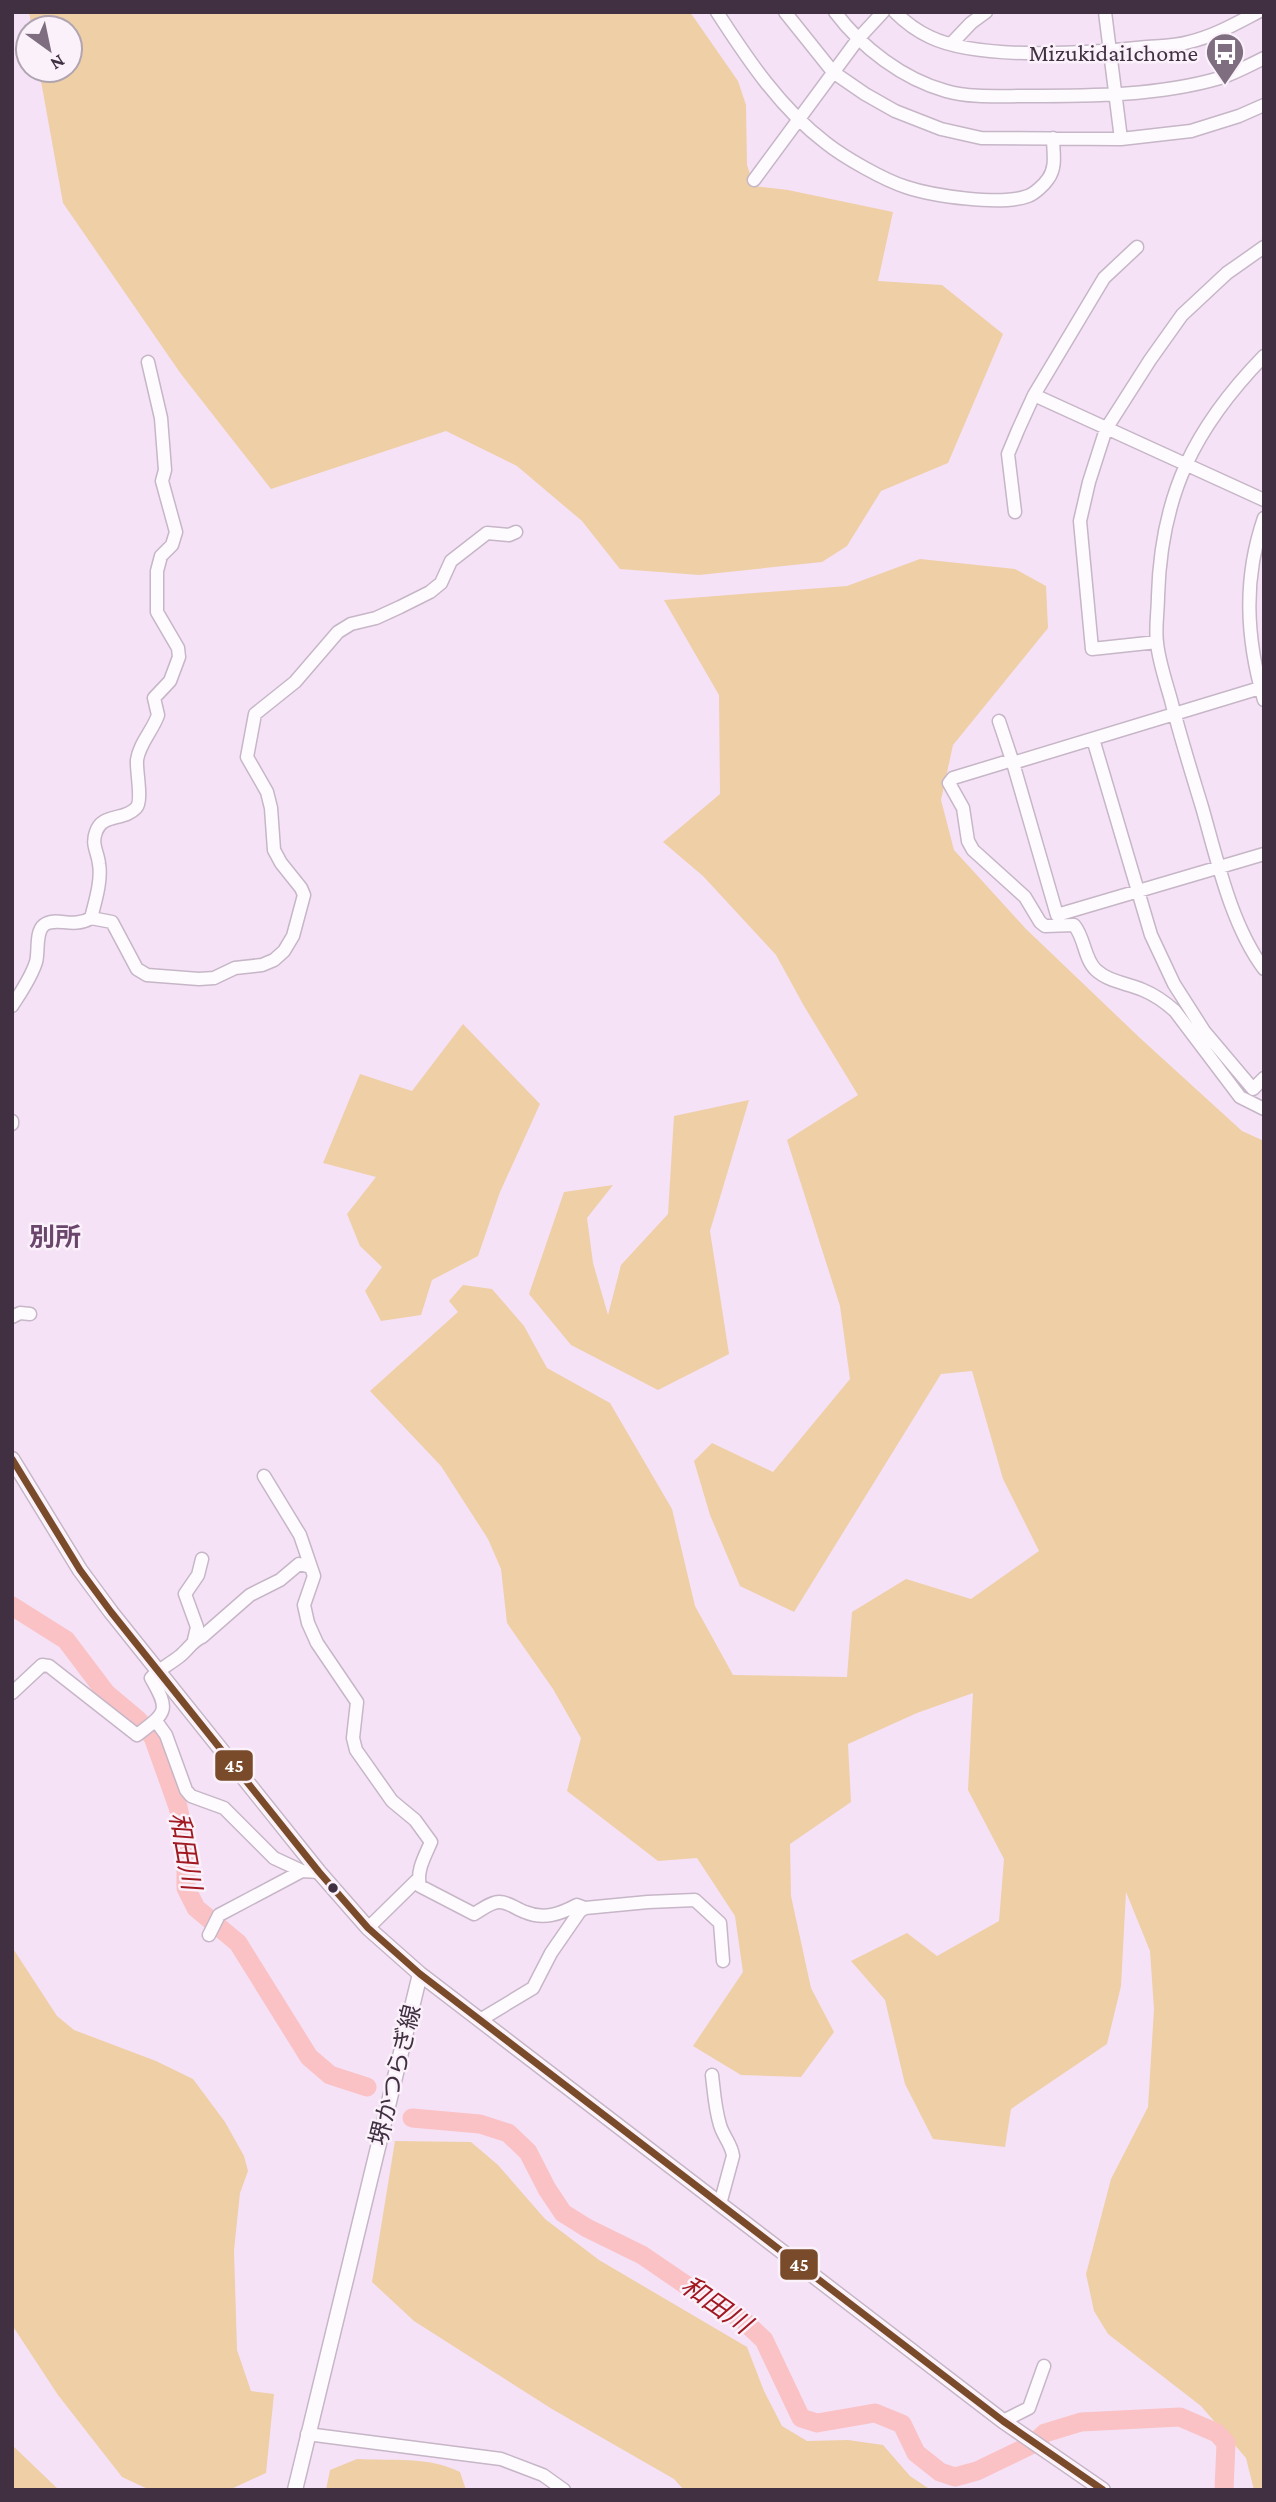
<svg xmlns="http://www.w3.org/2000/svg" width="1276" height="2502" font-family="'Crimson Pro','Noto Sans JP',serif">
  <rect width="100%" height="100%" fill="#f5e2f6"/>
  <!-- green -->
  <path fill="#efcfa6" d="M29,12H690L738,81L746,105L747,165L754,186L788,190L893,212L878,281L942,285L1003,334L948,463L881,491L847,546L822,562L699,575L620,569L582,521L517,466L446,431L271,489L181,374L63,203L39,70H70V28H32Z
    M920,559L1015,569L1046,586L1048,628L953,745L941,800L954,850L1026,929L1140,1038L1242,1131L1264,1141V2490H1254L1246,2458L1201,2406L1108,2334L1094,2311L1086,2274L1111,2179L1148,2107L1154,2009L1150,1951L1126,1892L1121,1986L1107,2044L1011,2109L1005,2147L933,2139L905,2084L885,2000L851,1961L907,1933L937,1956L999,1921L1004,1859L968,1790L973,1693L917,1713L848,1744L851,1802L790,1844L791,1896L811,1988L834,2032L801,2077L741,2075L693,2046L743,1972L735,1916L697,1858L658,1861L567,1791L581,1738L553,1689L507,1623L501,1569L488,1539L441,1466L370,1391L458,1312L449,1301L463,1285L492,1289L524,1326L547,1368L610,1403L672,1509L695,1606L733,1675L847,1677L852,1612L906,1579L971,1599L1039,1551L1003,1479L972,1371L941,1374L794,1612L740,1586L710,1515L694,1461L712,1443L773,1472L850,1379L840,1306L787,1140L858,1095L804,1006L776,955L703,876L663,842L720,794L719,695L664,600L847,586Z
    M463,1024L540,1104L500,1192L478,1256L432,1280L421,1315L381,1321L365,1291L382,1267L360,1246L347,1214L376,1177L323,1163L360,1074L412,1091Z
    M749,1100L710,1231L729,1354L658,1390L571,1345L529,1294L564,1192L613,1185L587,1218L593,1263L608,1315L621,1265L668,1214L674,1116Z
    M12,1947L57,2016L74,2030L156,2061L193,2079L225,2122L244,2156L248,2171L240,2193L234,2250L237,2350L251,2391L274,2394L266,2473L229,2490H150L122,2477L58,2395L12,2325Z
    M395,2141L471,2142L498,2165L545,2219L599,2260L747,2347L764,2391L782,2426L807,2441L848,2440L883,2445L910,2476L931,2490H684L674,2479L552,2409L414,2321L372,2282Z
    M12,2445L59,2490H12Z
    M357,2459C392,2461 428,2456 460,2472L466,2490H326L330,2470Z"/>
  <g fill="none" stroke-linecap="round" stroke-linejoin="round">
    <!-- river -->
    <path stroke="#fac2c4" stroke-width="19" d="M12,1606L66,1640L106,1693L138,1720L153,1737L178,1807L186,1843V1888L196,1908L238,1943L309,2057L330,2075L367,2087
      M412,2118L480,2124L508,2133L528,2152L547,2189L563,2213L587,2228L642,2255L708,2300L744,2321L764,2340L801,2418L817,2423L875,2413L902,2424L916,2453L940,2472L955,2477L977,2471L1033,2444L1045,2433L1081,2422L1180,2417L1217,2433L1226,2443L1224,2490"/>
    <!-- minor casing -->
    <g stroke="#c6b6c7" stroke-width="15">
      <path id="minor" d="M717,12C748,60 781,109 826,143C845,158 884,180 906,187C933,196 1001,206 1028,196C1034,194 1044,185 1048,179C1057,167 1053,152 1053,138
        M785,12L833,72L865,94L895,111L941,129L981,138L1121,139L1191,131L1239,116L1264,105
        M835,12C862,48 903,79 946,91C970,98 1000,96 1025,96C1090,96 1158,96 1220,78C1235,73 1250,65 1264,58
        M895,12C905,22 917,31 930,37C980,61 1091,53 1147,47C1161,46 1176,46 1189,42C1214,36 1235,24 1258,12
        M1105,12L1121,139
        M951,44L971,23L986,12
        M754,180L858,39L883,12
        M1264,356C1194,428 1161,495 1158,596C1158,611 1155,628 1157,643C1159,662 1166,682 1171,700C1180,736 1191,771 1202,807C1217,859 1231,925 1264,969
        M1034,395L1264,500
        M1015,512L1008,454L1018,430L1034,395L1104,278L1137,247
        M1264,518C1243,579 1246,638 1264,700
        M1157,642L1092,649L1080,521L1089,482L1106,429L1150,360L1182,315L1227,273L1264,247
        M1260,688L1013,763L1057,915L1264,854
        M999,721L1013,763L1009,761L953,778L949,783L963,808L968,841L973,850L1025,897L1040,922L1045,926L1074,925C1085,938 1084,959 1096,970C1109,982 1127,983 1143,990C1155,995 1165,1002 1175,1011L1240,1097L1264,1109
        M1093,739L1151,935L1174,984L1204,1031L1253,1089L1264,1078
        M91,918L112,922L137,969L147,975L199,979L214,978L235,968L262,965L274,960L284,951L293,936L304,895L301,888L281,863L274,850L271,808L267,792L247,757L255,714L295,682L338,632L351,624L376,618L400,607L430,592L441,583L451,561L487,533L509,535L516,532
        M12,1006C21,992 31,978 36,962C39,952 35,932 44,925C56,916 73,929 91,918C95,902 102,880 99,864C98,852 91,845 96,832C102,813 124,821 136,808C143,801 136,771 137,760C139,744 153,730 158,715L154,698L170,681L179,657L178,648L157,612V571L161,556L172,545L176,532L162,481L165,470L161,418L148,362
        M12,1121V1124
        M12,1317L20,1313L30,1314
        M264,1476L300,1535L314,1576L304,1605L308,1623L317,1643L357,1702L353,1738L356,1750L392,1801L415,1820L431,1842C425,1856 416,1871 420,1886L474,1914C481,1910 491,1902 499,1902C509,1902 516,1909 525,1912C544,1920 560,1914 577,1905L585,1908
        M194,1640L197,1627L185,1594L198,1575L202,1559
        M12,1693L42,1665L49,1666L137,1735C167,1712 170,1711 151,1678C159,1669 170,1664 180,1656C188,1650 192,1641 202,1637L250,1595L280,1580L299,1564L311,1567
        M156,1721L166,1735L186,1790L191,1796L224,1808L274,1858L302,1871L319,1872
        M368,1928L418,1879
        M209,1935L219,1915L302,1871
        M480,2020L533,1988L551,1953L580,1911L585,1908L648,1902L695,1900L720,1923L723,1961
        M712,2075C714,2092 715,2109 720,2125C723,2136 732,2145 733,2156L720,2204
        M1003,2421L1029,2408L1044,2366
        M307,2434L501,2459L543,2475L564,2490"/>
    </g>
    <!-- major casing -->
    <g stroke="#c6b6c7" stroke-width="17">
      <path id="major" d="M12,1459L80,1570L111,1612L319,1872L368,1928L420,1974L1003,2421L1103,2490
        M295,2490L420,1974"/>
    </g>
    <!-- minor -->
    <use href="#minor" stroke="#fefbfe" stroke-width="12"/>
    <!-- major -->
    <use href="#major" stroke="#fefbfe" stroke-width="14"/>
    <!-- bus-1 casing -->
    <g stroke="#faf1fa" stroke-width="12">
      <path id="bus-1" d="M12,1459L80,1570L111,1612L319,1872L368,1928L420,1974L1003,2421L1103,2490"/>
    </g>
    <!-- bus-1 -->
    <use href="#bus-1" stroke="#7a4b2a" stroke-width="7"/>
  </g>
  <!-- icons -->
  <defs>
    <g id="bus-pin" transform="scale(2.0125)"><path d="M0 17L-7.5 6A9.5 9.5 0 1 1 7.5 6Z" fill="#7f6e80" stroke="#faf1fa"/><path d="M-5-6H5V4H4V6H2V4H-2V6H-4V4H-5ZM-3.5-4V0h7V-4ZM-3.5 1.2v1.5H-2V1.2ZM2 1.2v1.5H3.5V1.2Z" fill="#fff"/></g>
  </defs>
  <g fill-rule="evenodd">
    <use href="#bus-pin" x="1225" y="52"/>
  </g>
  <!-- markers -->
  <circle fill="#403041" stroke="#faf1fa" stroke-width="2.5" cx="333" cy="1888" r="6"/>
  <g text-anchor="middle" dominant-baseline="central" stroke-width="5" stroke-linejoin="round" paint-order="stroke">
    <!-- poi labels -->
    <g font-size="24" fill="#403041" stroke="#faf1fa" text-anchor="end">
      <text x="1198" y="52">Mizukidai1chome</text>
    </g>
    <!-- street labels -->
    <g font-size="24" fill="#403041" stroke="#faf1fa">
      <text transform="translate(395 2075) rotate(-76)">堺かつらぎ線</text>
    </g>
    <!-- neighbourhood labels -->
    <g font-size="26" font-weight="bold" fill="#6a466c" stroke="#faf1fa">
      <text x="55" y="1237">別所</text>
    </g>
    <!-- water labels -->
    <g font-size="26" font-style="italic" fill="#a11821" stroke="#faf1fa">
      <text transform="translate(185 1851) rotate(80)">和田川</text>
      <text transform="translate(716 2305) rotate(35)">和田川</text>
    </g>
  </g>
  <g stroke="#faf1fa" stroke-width="2.5">
    <rect x="214" y="1749" width="40" height="33" rx="7" fill="#7a4b2a"/>
    <rect x="779" y="2248" width="40" height="33" rx="7" fill="#7a4b2a"/>
  </g>
  <g font-size="19" text-anchor="middle" font-weight="bold" fill="#fff">
    <text x="234" y="1772">45</text>
    <text x="799" y="2271">45</text>
  </g>
  <!-- border -->
  <rect width="1276" height="2502" fill="none" stroke="#403041" stroke-width="28"/>
  <!-- north arrow -->
  <g transform="translate(49 49) rotate(147)"><circle r="33" fill="#faf1fa" stroke="#b0a4b0" stroke-width="2"/>
  <path d="M0-5L12 26L0 18L-12 26Z" fill="#7f6e80"/>
  <text y="-10" font-size="19" font-weight="bold" text-anchor="middle" fill="#403041">N</text>
  </g>
</svg>
